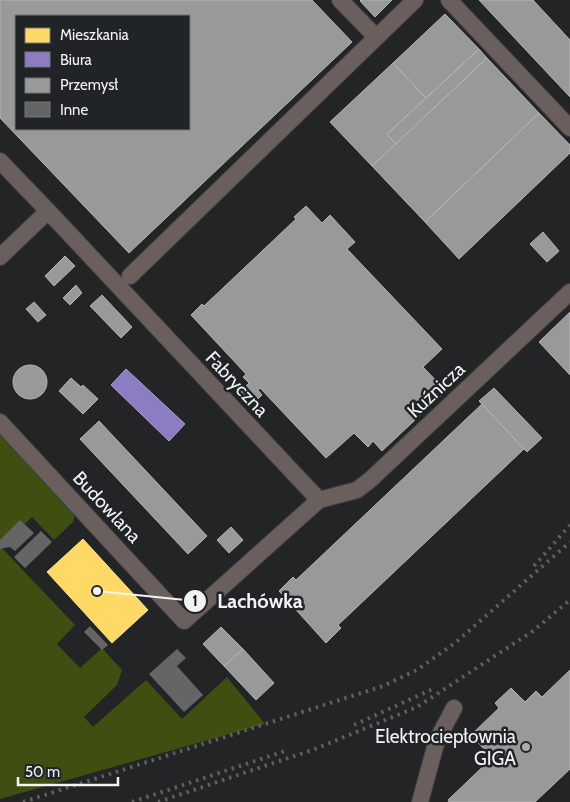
<svg xmlns="http://www.w3.org/2000/svg" width="570" height="802" font-family="Cabin,sans-serif">
  <rect width="100%" height="100%" fill="#222426"/>
  <!-- green -->
  <path fill="#3f4e11" d="M0,432L75,513L73,522L54,540L32,517L1,547L75,625L57,644L80,668L102,648L122,670L117,685L84,717L93,727L146,680L182,719L227,677L265,724L0,799Z"/>
  <!-- homes -->
  <path fill="#ffd966" stroke="#fbe191" d="M83,539L148,610L112,643L47,572Z"/>
  <!-- offices -->
  <path fill="#8e7cc3" stroke="#aca0d2" d="M126,369L185,424L169,441L111,385Z"/>
  <!-- industry -->
  <path fill="#999" stroke="#b3b4b5" fill-rule="evenodd" d="M0,0H312L352,42L129,253L0,118ZM16,16H189V129H16Z
    M361,0H392L375,17L360,1Z
    M479,0H533L570,40V97Z
    M445,14L479,49L426,98L393,63Z
    M479,49L487,58L396,144L387,134Z
    M487,58L539,113L425,222L372,166Z
    M393,63L426,98L387,134L396,144L372,166L330,122Z
    M539,113L570,145V153L459,259L425,222Z
    M306,206L322,223L330,215L355,242L347,249L442,349L423,367L446,391L382,451L373,441L368,447L354,433L326,458L260,388L258,390L262,395L253,404L246,399L240,392L249,383L243,377L246,374L191,315L202,304L204,306L296,219L294,217Z
    M543,232L559,251L547,262L530,244Z
    M65,256L75,266L54,286L45,276Z
    M76,285L82,293L70,305L63,298Z
    M102,295L132,327L121,338L90,306Z
    M34,302L46,315L38,322L26,309Z
    M570,312V375L539,342Z
    M13 382a17 17 0 1 1 34 0a17 17 0 1 1-34 0Z
    M71,378L81,387L83,385L98,399L83,414L59,391Z
    M494,388L542,438L527,452L479,401Z
    M482,404L524,449L338,625L341,628L326,643L279,591L293,577L296,580Z
    M99,421L207,536L188,554L80,439Z
    M231,527L243,540L229,553L217,540Z
    M221,627L243,649L224,666L203,644Z
    M243,649L274,683L256,700L224,666Z
    M570,670V769L535,802H449L448,800L492,758L471,735L499,708L495,703L511,688L525,702L536,691L542,697Z"/>
  <!-- building -->
  <path fill="#656566" d="M20,520L34,533L15,551L10,547L0,549V540Z
    M41,531L52,542L25,568L14,557Z
    M90,626L108,645L102,650L84,632Z
    M177,649L186,658L177,666L203,695L184,712L149,674Z"/>
  <g fill="none" stroke-linecap="round" stroke-linejoin="round">
    <!-- minor casing -->
    <g stroke="#404142" stroke-width="18">
      <path id="minor" d="M340,0L376,37
        M449,0L570,128
        M0,161L48,211
        M0,257L48,211L319,500L184,621L0,422
        M130,276L415,0
        M319,500L357,490L370,480L570,292
        M420,802L437,740L454,708"/>
    </g>
    <!-- minor -->
    <use href="#minor" stroke="#6a5f5d" stroke-width="16"/>
    <!-- rail -->
    <path stroke="#635d5d" stroke-width="4" stroke-dasharray="2.5 5" stroke-linecap="butt" d="M534,566L570,525
      M354,725L433,689
      M23,802L383,686L417,670L455,643L570,542
      M132,802L288,750
      M158,802L315,749L417,707L533,631L570,600"/>
  </g>
  <!-- markers -->
  <circle fill="#a9abad" stroke="#212427" stroke-width="2" cx="526" cy="747" r="5"/>
  <g text-anchor="middle" dominant-baseline="central" stroke-width="5" stroke-linejoin="round" paint-order="stroke">
    <!-- street labels -->
    <g font-size="19" fill="#f1f3f5" stroke="#212427">
      <text transform="translate(237 384) rotate(47)">Fabryczna</text>
      <text transform="translate(436 390) rotate(-43)">Kuźnicza</text>
      <text transform="translate(107 507) rotate(47)">Budowlana</text>
    </g>
    <!-- poi labels -->
    <g font-size="19" fill="#f1f3f5" stroke="#212427" text-anchor="end">
      <text x="516" y="736">Elektrociepłownia<tspan x="516" dy="22">GIGA</tspan></text>
    </g>
  </g>
  <!-- callouts -->
  <path fill="none" stroke="#f1f3f5" stroke-width="2" d="M97 591L195 601"/>
  <g fill="#f1f3f5" stroke="#212427" stroke-width="2">
    <circle cx="97" cy="591" r="5"/>
    <circle cx="195" cy="601" r="12"/>
  </g>
  <g font-size="15" text-anchor="middle" font-weight="bold" fill="#111">
    <text x="195" y="606">1</text>
  </g>
  <g font-size="20" text-anchor="middle" font-weight="bold" fill="#f1f3f5" stroke="#212427" stroke-width="5" stroke-linejoin="round" paint-order="stroke">
    <text x="260" y="608">Lachówka</text>
  </g>
  <!-- legend -->
  <rect x="15" y="15" width="175" height="115" fill="#212427" stroke="#747779"/>
  <rect x="25" y="28" width="25" height="15" fill="#ffd966" stroke="#747779"/>
  <text x="60" y="40" font-size="15" fill="#f1f3f5">Mieszkania</text>
  <rect x="25" y="52" width="25" height="15" fill="#8e7cc3" stroke="#747779"/>
  <text x="60" y="65" font-size="15" fill="#f1f3f5">Biura</text>
  <rect x="25" y="78" width="25" height="15" fill="#999999" stroke="#747779"/>
  <text x="60" y="90" font-size="15" fill="#f1f3f5">Przemysł</text>
  <rect x="25" y="102" width="25" height="15" fill="#656566" stroke="#747779"/>
  <text x="60" y="115" font-size="15" fill="#f1f3f5">Inne</text>
  <!-- scale -->
  <path d="M18 777v8h100v-8" fill="none" stroke="#f1f3f5" stroke-width="2.5"/>
  <text x="25" y="777" font-size="15" fill="#f1f3f5" stroke="#212427" stroke-width="4" paint-order="stroke">50 m</text>
</svg>
